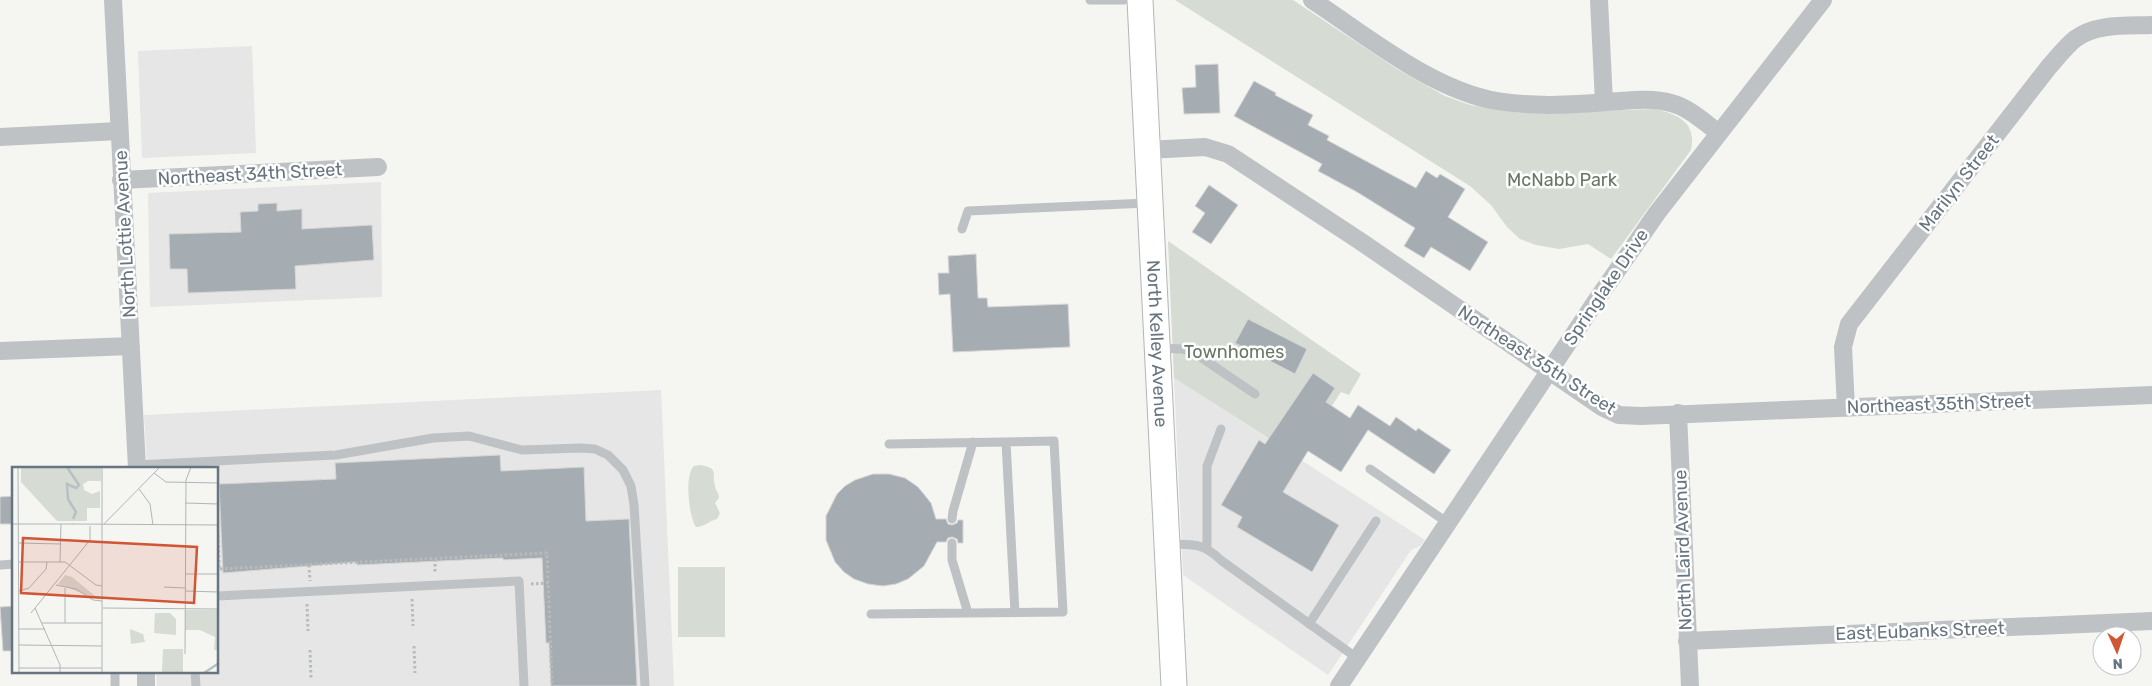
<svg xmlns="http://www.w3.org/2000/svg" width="2152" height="686" font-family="Rubik,sans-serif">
  <rect width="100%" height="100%" fill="#f5f5f2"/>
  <!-- built -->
  <path fill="#e5e6e5" d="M252,46L256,153L142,158L138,51Z
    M381,182L382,297L150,307L148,193Z
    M1174,378L1425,540L1420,546L1411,550L1328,675L1183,575Z
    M661,390L674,686H157L156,672H218V468H147L144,415Z"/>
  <!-- green -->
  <path fill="#d6dbd3" d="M1175,0H1293L1397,69L1445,96L1470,105L1520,113L1655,109C1677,114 1697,122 1691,150L1611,259L1588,244L1559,249L1536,245L1520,239L1507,227L1491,205L1470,186Z
    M1168,241L1361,374L1349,395L1341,392L1298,457L1174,378Z
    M701,465C720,469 711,473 715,486C716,491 719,493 719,498L715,503L720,513L717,519C709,521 704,527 696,527C689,517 684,475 694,466Z
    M678,567H725V637H678Z"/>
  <!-- building -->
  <path fill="#a6adb2" stroke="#d6d6d4" d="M1218,64L1220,113L1184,114L1182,88L1196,87L1195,65Z
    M1254,81L1276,93L1275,95L1313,115L1308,125L1329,136L1327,140L1416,188L1426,171L1437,178L1440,174L1465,189L1448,217L1488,242L1470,271L1431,247L1424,258L1404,246L1415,228L1357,192L1318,171L1322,164L1234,116Z
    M1209,185L1238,205L1211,244L1192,232L1205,213L1195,206Z
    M277,203V211L302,209V229L372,225L374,260L295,266L296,289L188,293L187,269H170L169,234L241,232L240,212L258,211V204Z
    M976,254L978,298H987L988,307L1068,304L1070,347L953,352L950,294L939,295L938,273H949L948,256Z
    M1248,319L1307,349L1295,374L1235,343Z
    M1313,373L1335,388L1326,402L1350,418L1358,405L1390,426L1396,417L1416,431L1418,428L1451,450L1434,474L1368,430L1341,472L1308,451L1283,492L1339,525L1312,572L1237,527L1242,517L1221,505L1259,440L1265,444Z
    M500,455L501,471L584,467L586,521L629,519L637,686H551L549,643H546L542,558L503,560V558L357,565V562L223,573L219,484L336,479L335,463Z
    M873,474H889L905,478L918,487L931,503L936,519H946L948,524L952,525L957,523L958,520H963V543H958L957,539L952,537L948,538L946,542H937L924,566L908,579L896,584L883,586L868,584L854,579L844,572L835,562L826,540V516L837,494L845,486L855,480Z
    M14,496V524H0V497Z
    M14,606V651H3L0,607Z"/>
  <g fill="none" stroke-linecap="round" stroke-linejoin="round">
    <!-- secondary casing -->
    <g stroke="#b1b6b9" stroke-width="27">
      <g id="secondary">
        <path id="s1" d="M1140,0L1174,686"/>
      </g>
    </g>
    <!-- path -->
    <path stroke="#b8bbbd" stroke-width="3" stroke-dasharray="2.5 2.5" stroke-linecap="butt" d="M218,535L219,569L547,553L552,686
      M435,559V573
      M309,565L310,581
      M531,584L548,583
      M412,599L413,626
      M307,604L308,631
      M414,646L415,673
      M310,650L311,678"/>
    <!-- service -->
    <path stroke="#bec2c5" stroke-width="9" d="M1090,0H1124
      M962,229L968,211L1148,203
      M1158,348L1182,349L1193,352L1255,394
      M1006,442L1015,613
      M136,465L336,455L433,438L469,436L522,450L581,448L595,449L608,455L623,470L631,486L634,505L645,686
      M1370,469L1448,523
      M952,519L953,511L973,442
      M952,543V560L968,613
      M1169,544C1195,545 1202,542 1222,561L1357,658
      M1207,549V466L1221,429
      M0,565L14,564
      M218,596L519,581L524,686
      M871,614L1063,612L1054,441L889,444
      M1309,624L1376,521
      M115,672V686
      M195,672L196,686"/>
    <!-- minor -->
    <path stroke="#bec2c5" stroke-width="18" d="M113,0L137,468
      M1312,0C1367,36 1432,90 1497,101C1533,107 1571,105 1607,102C1627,101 1650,97 1671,103C1688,107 1704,122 1719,133
      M1599,0L1604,102
      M0,137L119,131
      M1147,150L1205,147L1228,154L1360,241L1602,407L1619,415L1641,416L2152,395
      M121,180L378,167
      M0,351L131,346
      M1846,408L1843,347L1849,324L2048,68C2057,58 2065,47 2075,39C2096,23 2127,26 2152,25
      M1678,413L1690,686
      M1687,641L2152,621
      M146,672V686
      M1339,686L1598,298L1657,213L1823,0"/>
    <!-- secondary -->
    <use href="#secondary" stroke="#fff" stroke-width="25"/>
  </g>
  <g text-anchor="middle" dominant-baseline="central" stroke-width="5" stroke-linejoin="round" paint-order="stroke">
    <!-- street labels -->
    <g font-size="18" fill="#677580" stroke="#fff">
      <text transform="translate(250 174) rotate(-3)">Northeast 34th Street</text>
      <text transform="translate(1959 183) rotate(-52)">Marilyn Street</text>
      <text transform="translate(125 234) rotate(-93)">North Lottie Avenue</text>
      <text transform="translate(1606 287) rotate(-56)">Springlake Drive</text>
      <text stroke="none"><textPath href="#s1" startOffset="344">North Kelley Avenue</textPath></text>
      <text transform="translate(1537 360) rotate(33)">Northeast 35th Street</text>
      <text transform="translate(1939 404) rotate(-2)">Northeast 35th Street</text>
      <text transform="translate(1683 550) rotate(-92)">North Laird Avenue</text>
      <text transform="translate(1920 631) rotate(-2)">East Eubanks Street</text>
    </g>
    <!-- park labels -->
    <g font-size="18" fill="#697765" stroke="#fff">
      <text x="1562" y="180">McNabb Park</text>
      <text x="1234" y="352">Townhomes</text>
    </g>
  </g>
  <!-- overview -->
  <g transform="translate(12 467)">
    <rect width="206" height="206" fill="#f5f5f2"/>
    <path d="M9,0H89V14H76L71,17L72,23L80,27L88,24V41H75V54H45L9,15ZM53,108L60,110L88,133L46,117ZM173,143H206V183H202L203,170L188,163H173ZM143,146H158L164,152V168L142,166ZM118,162L131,167L133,175L119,177ZM151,182H171V206H150Z" fill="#d6dbd3"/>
    <path fill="none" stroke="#b7c1c5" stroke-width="2.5" d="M55,0L67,18L64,21L55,17L56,32L64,45L61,52M192,206L207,196"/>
    <path fill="none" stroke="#afb6ba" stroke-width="1" d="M6,0L7,206M142,6L154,15L207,16M127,22L138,37L141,58M173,36L207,37M0,57H62M61,57L207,58M90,57V0M92,57L148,0M7,76L49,77M7,95H53L84,118L90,119M48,95L49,57M173,107H207M44,118L64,122L81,133L90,134M152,120L173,121M7,124L17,121L34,102L35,95M173,124L207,125M23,141L48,198V206M91,141L207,142M19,146L78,73V59M30,156H90M53,156V121M7,162H33M7,178L90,179M173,187L174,13L179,0M7,201H90M90,206V57"/>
    <path fill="#d15635" fill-opacity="0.15" stroke="#d15635" stroke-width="2.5" d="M11,71L185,80L182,136L9,126Z"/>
    <rect width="206" height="206" fill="none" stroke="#677580" stroke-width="2.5"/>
  </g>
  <!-- north arrow -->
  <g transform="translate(2117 651) rotate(177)"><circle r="24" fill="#ffffff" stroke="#c2c8cc"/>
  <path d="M0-4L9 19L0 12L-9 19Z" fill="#d15635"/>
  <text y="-8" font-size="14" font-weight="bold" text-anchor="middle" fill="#677580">N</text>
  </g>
</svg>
